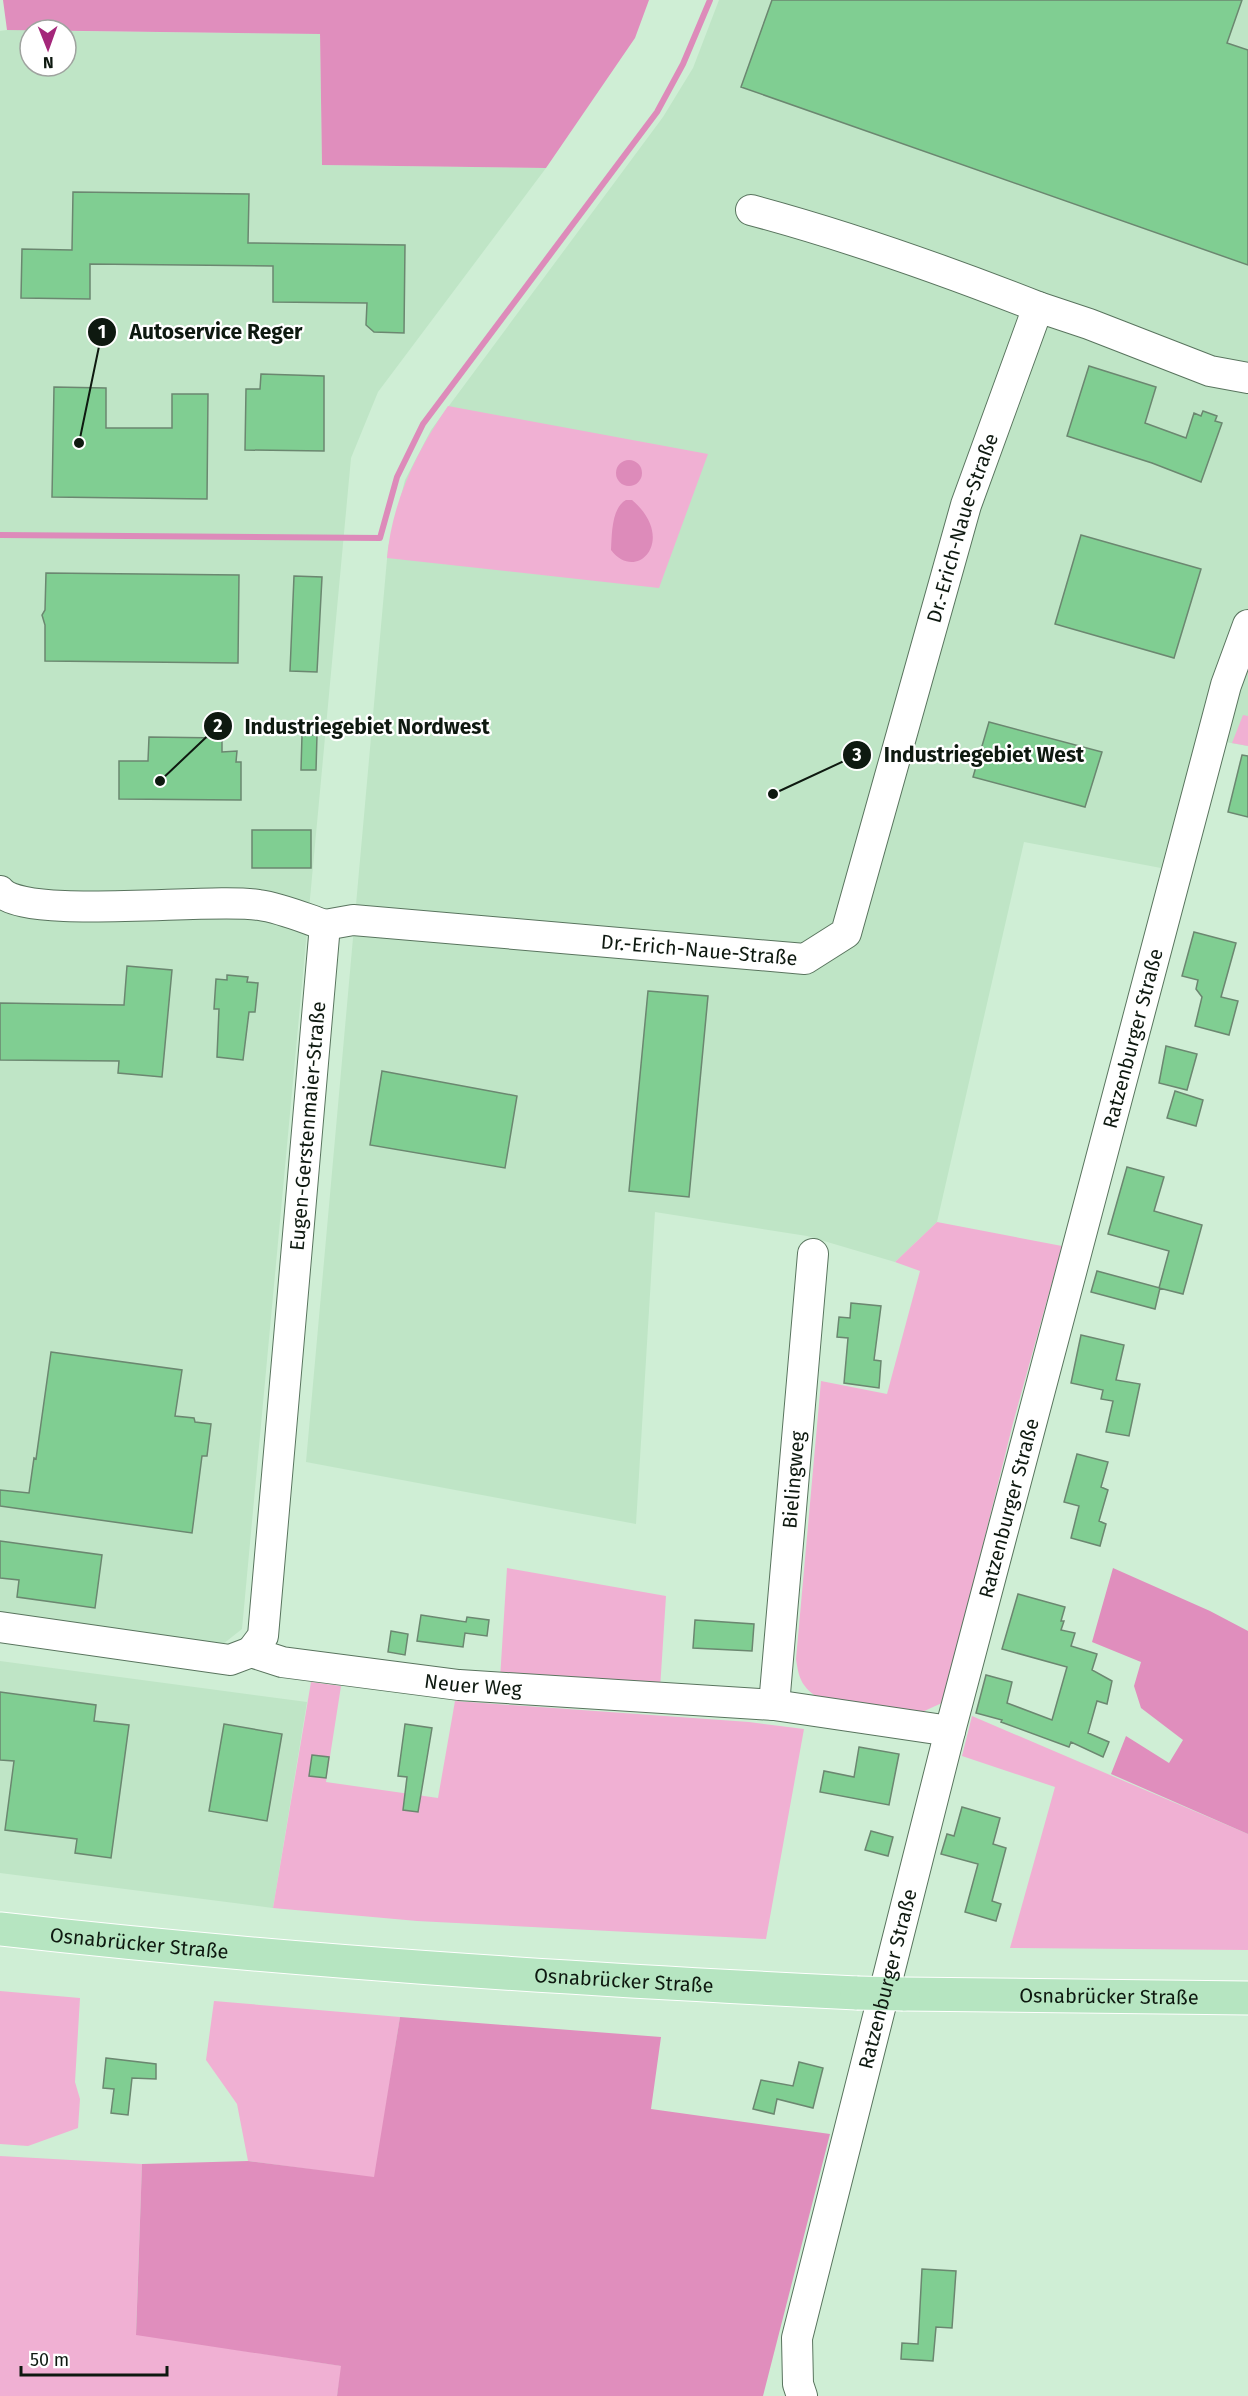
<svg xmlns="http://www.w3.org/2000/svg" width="1248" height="2396" font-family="'Fira Sans',sans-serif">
  <rect width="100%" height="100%" fill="#cfeed5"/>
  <!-- built -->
  <path fill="#bfe5c6" d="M719,0H1248V746L1197,737L1161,868L1024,842L937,1222L895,1262L807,1236L655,1212L636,1524L306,1462L388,548L405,480L431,430L663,117L693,68Z
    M7,30H30V66H66V31L320,34L322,165L546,168L378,392L351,458L242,1629L223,1644L0,1613V31Z
    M0,1661L307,1702L273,1908L0,1873Z"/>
  <!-- green -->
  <path fill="#f0b0d3" d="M448,406L708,454L659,588L387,558C392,502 416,452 448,406Z
    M1243,715L1248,716V746L1232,743Z
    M937,1222L1062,1246L1013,1423L944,1702L920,1713L820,1699C802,1687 799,1680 796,1659L821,1381L887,1394L920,1271L895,1262Z
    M507,1568L666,1596L660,1689L500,1679Z
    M311,1682L341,1686L326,1782L438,1798L455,1701L749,1722L804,1729L766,1939L417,1921L273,1908Z
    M972,1716L1248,1834V1950L1010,1948L1055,1787L962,1756Z
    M0,1991L80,1998L75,2082L80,2099L78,2128L28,2146L0,2144Z
    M214,2001L400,2017L375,2178L248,2161L237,2104L206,2060Z
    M0,2156L142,2164L136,2334L342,2366L337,2396H0Z"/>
  <!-- forest -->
  <path fill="#e08ebd" d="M3,0H649L635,38L546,168L322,165L320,34L7,30Z
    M1113,1568L1210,1611L1248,1631V1834L1111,1774L1126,1736L1169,1763L1183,1740L1141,1708L1134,1686L1141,1662L1092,1642Z
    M400,2017L661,2037L651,2109L830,2134L763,2396H337L341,2366L136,2335L142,2164L248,2161L374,2177Z"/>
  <!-- water -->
  <path fill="#dd8bba" d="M616 473a13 13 0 1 1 26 0a13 13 0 1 1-26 0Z
    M626,500H632C678,539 637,584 611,550C612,536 611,508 626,500Z"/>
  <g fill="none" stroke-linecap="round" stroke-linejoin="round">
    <!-- stream -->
    <path stroke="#dd8bba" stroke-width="6" d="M0,535L380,538L397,477L423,424L657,112L683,64L710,0"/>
  </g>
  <!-- building -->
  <path fill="#80ce92" stroke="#6b8770" stroke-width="1.5" d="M772,0H1242L1227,43L1248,50V265L741,87Z
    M73,192L249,194L248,243L405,245L404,333L374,332L366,325L367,303L273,302V266L90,264V299L21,298L22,249L72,250Z
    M1089,366L1156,387L1145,423L1186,438L1194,413L1201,416L1203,411L1217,416L1215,421L1222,423L1201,482L1152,463L1067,436Z
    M261,374L324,376V451L245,450L246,389H260Z
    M54,387L106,388V428H172V394H208L207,499L52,497Z
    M1081,535L1201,569L1174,658L1055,624Z
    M46,573L239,575L238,663L45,661V625L42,615L45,610Z
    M294,576L322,577L317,672L290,671Z
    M989,722L1102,752L1085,807L973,777Z
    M302,735H317L316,770H301Z
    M149,737L222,738V752L237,751L236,762H241V800L119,799V761H148Z
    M1242,755L1248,756V817L1228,812Z
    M252,830H311V868H252Z
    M1194,932L1236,943L1221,997L1238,1001L1229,1035L1195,1026L1202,997L1196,989L1198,980L1182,976Z
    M127,966L172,970L162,1077L118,1073L119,1061L0,1060V1003L124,1005Z
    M227,975L248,977L247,982L258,983L255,1012H249L243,1060L217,1057L219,1009H214L216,979L227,980Z
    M648,991L708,996L689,1197L629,1191Z
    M1166,1046L1197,1054L1187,1090L1159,1083Z
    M382,1071L517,1096L505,1168L370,1145Z
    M1175,1091L1203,1100L1196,1126L1167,1118Z
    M1127,1167L1164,1177L1154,1211L1202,1225L1183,1294L1159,1288L1169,1251L1108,1234Z
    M1097,1271L1160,1288L1155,1309L1091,1292Z
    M851,1303L881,1306L874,1360L881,1361L879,1388L844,1383L848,1338L837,1337L839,1317L850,1318Z
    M1081,1335L1124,1345L1116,1380L1140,1384L1129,1436L1106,1432L1113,1401L1101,1399L1103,1390L1071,1383Z
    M51,1352L182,1370L175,1416L194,1418L195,1422L211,1424L207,1456H202L192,1533L0,1506V1490L29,1493L34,1458L36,1459Z
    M1077,1454L1108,1462L1101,1487L1108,1490L1099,1521L1106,1524L1100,1546L1071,1538L1079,1506L1064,1502Z
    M0,1541L102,1555L95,1608L17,1597L19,1580L0,1578Z
    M1018,1594L1065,1607L1061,1621H1064L1061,1630L1075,1633L1071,1646L1097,1654L1092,1670L1112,1681L1107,1704L1097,1701L1088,1733L1109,1742L1103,1757L1071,1742L1069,1747L1001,1722L1002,1720L976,1713L986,1675L1012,1682L1007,1703L1052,1720L1067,1667L1002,1649Z
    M421,1615L466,1622L467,1617L489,1620L487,1636L465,1633L463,1647L417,1641Z
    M695,1620L754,1624L752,1651L693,1648Z
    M391,1631L408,1634L405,1655L388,1652Z
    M0,1692L96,1705L94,1721L129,1725L111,1858L75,1853L77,1839L5,1830L14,1761L0,1760Z
    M224,1724L282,1734L267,1821L209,1811Z
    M405,1724L432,1728L418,1812L403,1810L407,1777L398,1776Z
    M859,1747L899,1754L889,1805L820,1792L824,1771L854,1777Z
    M312,1755L329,1757L326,1778L309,1776Z
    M962,1807L1000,1818L993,1844L1006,1848L992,1901L1001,1904L996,1921L965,1912L978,1864L941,1854L947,1834L954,1836Z
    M871,1831L893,1837L888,1856L865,1850Z
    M106,2058L156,2064V2079L132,2078L128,2115L111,2113L114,2089L103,2088Z
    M799,2062L823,2068L813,2108L777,2099L774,2114L753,2109L761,2080L793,2086Z
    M922,2269L956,2271L952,2328L936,2327L933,2361L901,2359L902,2343L918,2344Z"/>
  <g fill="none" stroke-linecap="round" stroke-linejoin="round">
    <!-- minor casing -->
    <g stroke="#59745e" stroke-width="32">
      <g id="minor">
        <path d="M751,210C848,236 944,270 1038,307"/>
        <path d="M0,891C26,921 211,897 259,905C281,908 304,918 325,925"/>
        <path id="s1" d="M325,925L353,920L805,959L846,933L966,505L1038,307L1089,324L1210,371L1248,378"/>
        <path id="s2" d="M0,1627L230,1660L251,1652L282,1662L459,1685L774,1705L950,1731"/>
        <path id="s3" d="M251,1652L263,1636L325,925"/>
        <path id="s4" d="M774,1705L813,1254"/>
        <path id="s5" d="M802,2396L798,2384L797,2338L950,1731L1226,685L1248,625"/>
      </g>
    </g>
    <!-- major casing -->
    <g stroke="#fff" stroke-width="35">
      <g id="major">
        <path id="s6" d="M0,1929C285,1961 571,1979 857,1993"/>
        <path id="s7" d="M903,1994L1248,1998"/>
      </g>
    </g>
    <!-- minor -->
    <use href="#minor" stroke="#fff" stroke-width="30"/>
    <!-- major -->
    <use href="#major" stroke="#b6e5c1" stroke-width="33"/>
    <!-- major-bridge casing -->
    <g stroke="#fff" stroke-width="35" stroke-linecap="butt">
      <path id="major-bridge" d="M857,1993L903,1994"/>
    </g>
    <!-- major-bridge -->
    <use href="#major-bridge" stroke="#b6e5c1" stroke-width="33"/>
  </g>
  <g text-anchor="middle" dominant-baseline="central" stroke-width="4.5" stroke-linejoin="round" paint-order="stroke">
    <!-- street labels -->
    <g font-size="20" fill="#0e1910" stroke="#fff">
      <text stroke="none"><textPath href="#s1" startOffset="952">Dr.-Erich-Naue-Straße</textPath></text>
      <text stroke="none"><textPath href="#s1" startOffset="376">Dr.-Erich-Naue-Straße</textPath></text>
      <text stroke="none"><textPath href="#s5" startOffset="1401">Ratzenburger Straße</textPath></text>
      <text stroke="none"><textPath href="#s3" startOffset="532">Eugen-Gerstenmaier-Straße</textPath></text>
      <text stroke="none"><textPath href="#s4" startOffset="226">Bielingweg</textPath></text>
      <text stroke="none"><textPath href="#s5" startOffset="915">Ratzenburger Straße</textPath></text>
      <text stroke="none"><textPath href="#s2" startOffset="480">Neuer Weg</textPath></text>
      <text stroke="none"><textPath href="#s6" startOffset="140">Osnabrücker Straße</textPath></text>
      <text stroke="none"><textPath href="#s5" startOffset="429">Ratzenburger Straße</textPath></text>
      <text stroke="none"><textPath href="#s6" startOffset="626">Osnabrücker Straße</textPath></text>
      <text stroke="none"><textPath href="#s7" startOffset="206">Osnabrücker Straße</textPath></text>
    </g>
  </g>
  <!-- callouts -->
  <path fill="none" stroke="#0e1910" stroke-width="2" d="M79 443L102 332M160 781L218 726M773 794L857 755"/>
  <g fill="#0e1910" stroke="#fff" stroke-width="2">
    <circle cx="79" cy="443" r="6"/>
    <circle cx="160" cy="781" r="6"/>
    <circle cx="773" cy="794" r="6"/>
    <circle cx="102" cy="332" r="15"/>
    <circle cx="218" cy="726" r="15"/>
    <circle cx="857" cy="755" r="15"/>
  </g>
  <g font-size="18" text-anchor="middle" font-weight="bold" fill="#fff">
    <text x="102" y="338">1</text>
    <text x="218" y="732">2</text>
    <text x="857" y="761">3</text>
  </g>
  <g font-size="21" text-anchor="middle" font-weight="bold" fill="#0e1910" stroke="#fff" stroke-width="4.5" stroke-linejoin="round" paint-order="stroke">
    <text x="216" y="339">Autoservice Reger</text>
    <text x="367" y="734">Industriegebiet Nordwest</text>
    <text x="984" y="762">Industriegebiet West</text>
  </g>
  <!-- north arrow -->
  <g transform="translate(48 48) rotate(179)"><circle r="28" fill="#ffffff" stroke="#9fa39f" stroke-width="1.5"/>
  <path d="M0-4.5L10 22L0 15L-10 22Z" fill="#a4277a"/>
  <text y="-9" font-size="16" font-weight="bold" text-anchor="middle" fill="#0e1910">N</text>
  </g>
  <!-- scale -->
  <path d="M21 2366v9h146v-9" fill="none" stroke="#0e1910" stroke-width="3"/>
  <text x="30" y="2366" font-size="18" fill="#0e1910" stroke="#ffffff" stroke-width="4.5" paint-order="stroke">50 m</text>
</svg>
